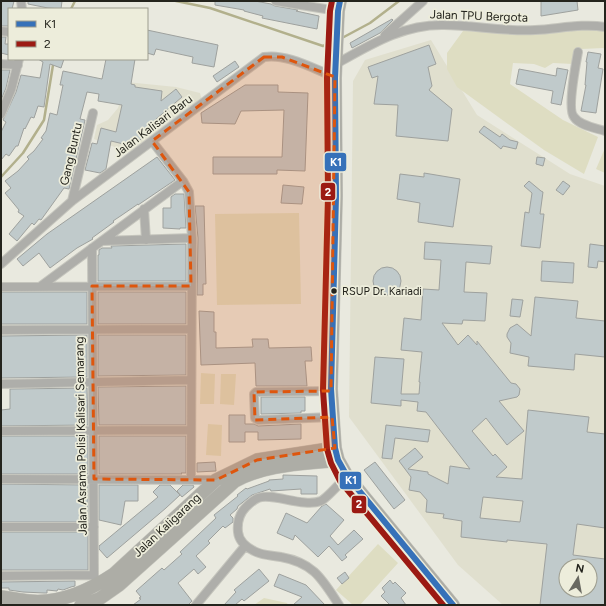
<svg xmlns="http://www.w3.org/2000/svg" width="606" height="606" font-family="Figtree,sans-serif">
  <rect width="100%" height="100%" fill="#e9e9df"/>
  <!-- built -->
  <path fill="#e0dfce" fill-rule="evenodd" d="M431,40L477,115L570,174L605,186V605H503L458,565L349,417L353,81L365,60ZM566,566H590V590H566Z
    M126,82L176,87L200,93L202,100L135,155L94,139L97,125L108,120L118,108Z"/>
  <!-- green -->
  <path fill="#deddc2" d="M600,28L605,29V49L603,48L582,49L573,64L553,63L545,68L534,64L513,63L510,84L563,120L598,137L584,174L544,150L457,87L447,69V53L463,31L544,34Z
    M605,148V173L596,169Z
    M299,213L301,304L217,305L215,214Z
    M201,373L215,374L214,404H200Z
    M221,374H236L234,405L220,404Z
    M208,424L222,425L221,456L206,455Z
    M378,544L398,563L360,605H353L336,590Z
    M264,598L287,603L288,605H254Z"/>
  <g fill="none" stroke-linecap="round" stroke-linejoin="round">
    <!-- stream -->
    <path stroke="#b2b08c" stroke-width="2.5" d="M176,1L210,8L323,46L332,42
      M71,9L75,1
      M342,38L370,23L399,1
      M1,177L23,153L44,120L54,59"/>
  </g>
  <!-- building -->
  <path fill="#c0cacb" stroke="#9ea19e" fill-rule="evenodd" d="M1,1H14L12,9H9V26H1Z
    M28,1H62L61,9L48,8L28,4Z
    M215,1H255L271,4L275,6L298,10L296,11L319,16L317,29L262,18L263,16L244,11V10L215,5Z
    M541,1H577L578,10L541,16Z
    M392,19L393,20L380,33L352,48L350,43Z
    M147,30L218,45L214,67L192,63L193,57L156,49L154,55L147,53Z
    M1,37H6L5,44H9V55L1,53Z
    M429,45L436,64L428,67L432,86L429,90L452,109L448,141L396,136L398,105L374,104L378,76L372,78L368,67Z
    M588,52L601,54L598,68L603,69L596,113L581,111L586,85H585L587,62H586Z
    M38,59H64L61,68L50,64L44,107L38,106L34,118L31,117L25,129L24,128L18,146H16L9,156L6,154L1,160V132L6,122L3,120L16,92L21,75L40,78L43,62Z
    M106,59H135L131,84L135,85V87L162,91L161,101L176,89L182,97L155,120L153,130L132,146L111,141L106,169L100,173L85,170L92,143L97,144L101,128L116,132L122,105L98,101L99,94L87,92L80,119L85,120L69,189L64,188L41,220L39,219L34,225L32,223L17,241L9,234L24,216L18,212L19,210L5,193L11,188L5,181L18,171L29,159L27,157L34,151L43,139L41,138L46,131L50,113L57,115L63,85H60L63,71L102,79Z
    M235,61L239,67L217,82L213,76Z
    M557,68L568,70L561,105L551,103L553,91L516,84L519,69L556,76Z
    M1,70H10L6,88L1,100Z
    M245,85H278V92L308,93L305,171L277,170V174H213V157H282L284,110L241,111L235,124L202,123L201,113Z
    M484,126L500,137L502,134L510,140L518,142L516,149L503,146L501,149L495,144L479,132Z
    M157,157L175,180L138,205V204L122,215L113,221L114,222L92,238L93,239L77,248L50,268L39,253L23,266L17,259L47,234Z
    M537,157L545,158L543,166L536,164Z
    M424,173L460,179L453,227L418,222L420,203L397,199L400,174L424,177Z
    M529,181L541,191L543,192L540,214H544L540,248L521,246L525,212L529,213L532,193L524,186Z
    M563,181L570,186L563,195L556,190Z
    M283,185L304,187L302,204L281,203Z
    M175,194H184L186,228H180V229L163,228V208H171V197Z
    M195,206H204L206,284H203V295H197L198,238Z
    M425,242L492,246L490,264L466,262L464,292L487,293L485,321L463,320L462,324L442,323L458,345L468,335L477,345V341L511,383L516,384L520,389L519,395L517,397L499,401L524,431L507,445L486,418L472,431L493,456L495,454L507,467L496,477L522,479L528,410L589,417L587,432L605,434V528L577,524L573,555L605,559V605H540L547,544L507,540V542L461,537L462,521L443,518L444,514L426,512L427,500L420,492L409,490L411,477L399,461L415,448L423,457L408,469L428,472V474L448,484L450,466L470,469L426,412L417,411L418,402L401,400V406L371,403L375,357L404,359L401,394H419L420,382H419L422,352L401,350L404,318L421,320L423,289L439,290L441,260L424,259ZM483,497L523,501L520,522L480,518ZM566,566H590V590H566Z
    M186,244V281H98V255H99V250L102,248H112L111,246Z
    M590,244L605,246V262L598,261L597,268L588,267Z
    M542,261L574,263L573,283L541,281Z
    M373 281a14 14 0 1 1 28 0a14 14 0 1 1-28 0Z
    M1,292H87V324H1Z
    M98,292H186V324H98Z
    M535,297L578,301L576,318L605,321V357L575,354L574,370L528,366L529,357L510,353L511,343L507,337V334L510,328L517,324L531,336Z
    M512,299L523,300L520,317L510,316Z
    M199,311L214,312V332H216V348L253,347L252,339H268L269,348L311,347L312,361H305L307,386H256L255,363L201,365Z
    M87,335V377L1,378V336Z
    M98,335H186V375L98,376Z
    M186,386V425H99L98,387Z
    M87,388L88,425L1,426V410L10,409V389Z
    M261,397H305V411H301V413L261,414Z
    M229,415H245V424H254L258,426L301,424V439L258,440V432H245V442H229Z
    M386,425L430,430L428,442L395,438L392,459L382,458Z
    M1,436H88V474H1Z
    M99,436H186V473H181L182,474H99Z
    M215,462L216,471L197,472V463Z
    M375,462L405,500L394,509L364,470Z
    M283,475L317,476V494H301V489L271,491L270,489L252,495L238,506L237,509L230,515L233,518V522L225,528L223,526L208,541L210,543L196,556L206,567L198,574L194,569L178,583L192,601L188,605H133L141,599L139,598L141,597L136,591L162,568L164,570L182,554L180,552L216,518L214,515L238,496L237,495L246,488L247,489L269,481V480L283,479Z
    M1,484L88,485V522H1Z
    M99,485H138V501H125L121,525L99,520Z
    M160,485H170L180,495L166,508L107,558L99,549V546L158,497L153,492Z
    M183,485H193L194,487L182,497L177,491Z
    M326,504L344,520L330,536L338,545L354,530L363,539L345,555L347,557L342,561L329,546L318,557L295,535L293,540L277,533L286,513L307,523L322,506Z
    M1,532H88V570H1Z
    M259,569L269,581L244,601L242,599L235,605H224L236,592L234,590Z
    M345,572L349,578L342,584L337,578Z
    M279,574L306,585L325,605H293L302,597L274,586Z
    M390,580L393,584L395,582L406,593L401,598L406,605H390L381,596L385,592L382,588Z
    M1,581V582L75,581V586L71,587L63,590L58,589L57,591L47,590V593H44L23,592L9,590V588H1Z"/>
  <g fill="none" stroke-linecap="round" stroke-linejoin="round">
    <!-- minor casing -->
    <g stroke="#c5c5bd" stroke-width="10">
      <path id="minor" d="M21,1L22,9
        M276,1L338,11
        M1,31L9,32
        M385,35L423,1
        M578,52C576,63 567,110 574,117C580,126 596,128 605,131
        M1,64L18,65
        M336,64C370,45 403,24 444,25C474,25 505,32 535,30C558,29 582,23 605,27
        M1,114L11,90L19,59
        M152,141L183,181L189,192L192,238L191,479
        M72,201L93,113
        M144,209L146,240
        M102,241L192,238
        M92,248L94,575L98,585
        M1,264L72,201L264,57C286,53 314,69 335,77
        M41,286L183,181
        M1,287L191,286
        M1,330L191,329
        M1,384L191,380
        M331,391L256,392L254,394L255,418L258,420L332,417
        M1,431L191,430
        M1,479L216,480
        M1,527H94
        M1,576L94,575
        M196,605L245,546
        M339,605C322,579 314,563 281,557C272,555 263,556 254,551C246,547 239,542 238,532C237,522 239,514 246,507C249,504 253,500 258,498C272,492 303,508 321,501C327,498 341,482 347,476"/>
    </g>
    <!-- trunk casing -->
    <g stroke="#c5c5bd" stroke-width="14">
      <path id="trunk" d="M340,1L338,11L335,78L336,196L331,389L335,448L338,460L347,476L453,605
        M1,597C10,598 20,600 29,601C59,604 90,590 114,574L216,480L257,460L335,448
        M81,605L99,599L119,585L235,481C266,464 303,464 338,460"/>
    </g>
    <!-- minor -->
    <use href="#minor" stroke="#aeaeaa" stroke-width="8"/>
    <!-- trunk -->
    <use href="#trunk" stroke="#adada6" stroke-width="13"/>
    <!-- bus-1 casing -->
    <g stroke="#ededdb" stroke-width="9">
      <path id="bus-1" d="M340,1L338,11L335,78L336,196L331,389L335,448L338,460L347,476L453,605"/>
    </g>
    <!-- bus-2 casing -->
    <g stroke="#ededdb" stroke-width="9">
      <path id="bus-2" d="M332,1L330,11L327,78L328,196L323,390L327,449L331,463L340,481L443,605"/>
    </g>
    <!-- bus-1 -->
    <use href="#bus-1" stroke="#3671b9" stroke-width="6"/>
    <!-- bus-2 -->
    <use href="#bus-2" stroke="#9c1a13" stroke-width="6"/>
  </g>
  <!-- marked area -->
  <path fill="#de560d" fill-opacity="0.2" stroke="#de560d" stroke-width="3" stroke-dasharray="8 5" stroke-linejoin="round" d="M264,57H282L335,77L331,391L254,392L255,420L332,417L335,448L257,460L216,480L94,479L92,286H191L189,192L152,141Z"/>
  <!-- markers -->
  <circle fill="#24241d" stroke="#ededdb" stroke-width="1.5" cx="334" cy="291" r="3.5"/>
  <g text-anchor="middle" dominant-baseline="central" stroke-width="3.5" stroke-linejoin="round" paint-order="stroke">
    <!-- bus labels -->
    <g font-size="11" fill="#24241d" stroke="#ededdb" text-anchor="start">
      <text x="342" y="291">RSUP Dr. Kariadi</text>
    </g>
    <!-- street labels -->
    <g font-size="12" fill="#24241d" stroke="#ededdb">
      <text transform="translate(479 16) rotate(2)">Jalan TPU Bergota</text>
      <text transform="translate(153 126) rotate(-37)">Jalan Kalisari Baru</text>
      <text transform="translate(71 154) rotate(-77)">Gang Buntu</text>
      <text transform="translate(81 436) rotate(-91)">Jalan Asrama Polisi Kalisari Semarang</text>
      <text transform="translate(167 525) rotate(-43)">Jalan Kaligarang</text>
    </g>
  </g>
  <g stroke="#ededdb" stroke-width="1.5">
    <rect x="324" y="152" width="23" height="20" rx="4" fill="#3671b9"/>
    <rect x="320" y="182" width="16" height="19" rx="4" fill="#9c1a13"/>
    <rect x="339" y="471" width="23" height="19" rx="4" fill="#3671b9"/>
    <rect x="351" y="495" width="16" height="19" rx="4" fill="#9c1a13"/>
  </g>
  <g font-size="11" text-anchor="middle" font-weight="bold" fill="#fff">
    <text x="336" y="166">K1</text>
    <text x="328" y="196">2</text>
    <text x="351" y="484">K1</text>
    <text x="359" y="508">2</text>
  </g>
  <!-- border -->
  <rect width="606" height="606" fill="none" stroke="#24241d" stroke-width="4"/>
  <!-- legend -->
  <rect x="8" y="8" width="140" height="52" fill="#ededdb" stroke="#9d9d8f"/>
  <rect x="16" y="21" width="20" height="6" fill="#3671b9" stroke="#9d9d8f"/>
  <text x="44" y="28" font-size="12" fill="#24241d">K1</text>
  <rect x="16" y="41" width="20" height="6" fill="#9c1a13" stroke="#9d9d8f"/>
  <text x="44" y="48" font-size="12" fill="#24241d">2</text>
  <!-- north arrow -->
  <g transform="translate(578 578) rotate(11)"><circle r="19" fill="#ededdb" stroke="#9d9d8f"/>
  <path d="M0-3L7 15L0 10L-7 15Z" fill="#696961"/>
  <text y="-6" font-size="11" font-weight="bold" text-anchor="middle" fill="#24241d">N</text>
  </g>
</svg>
